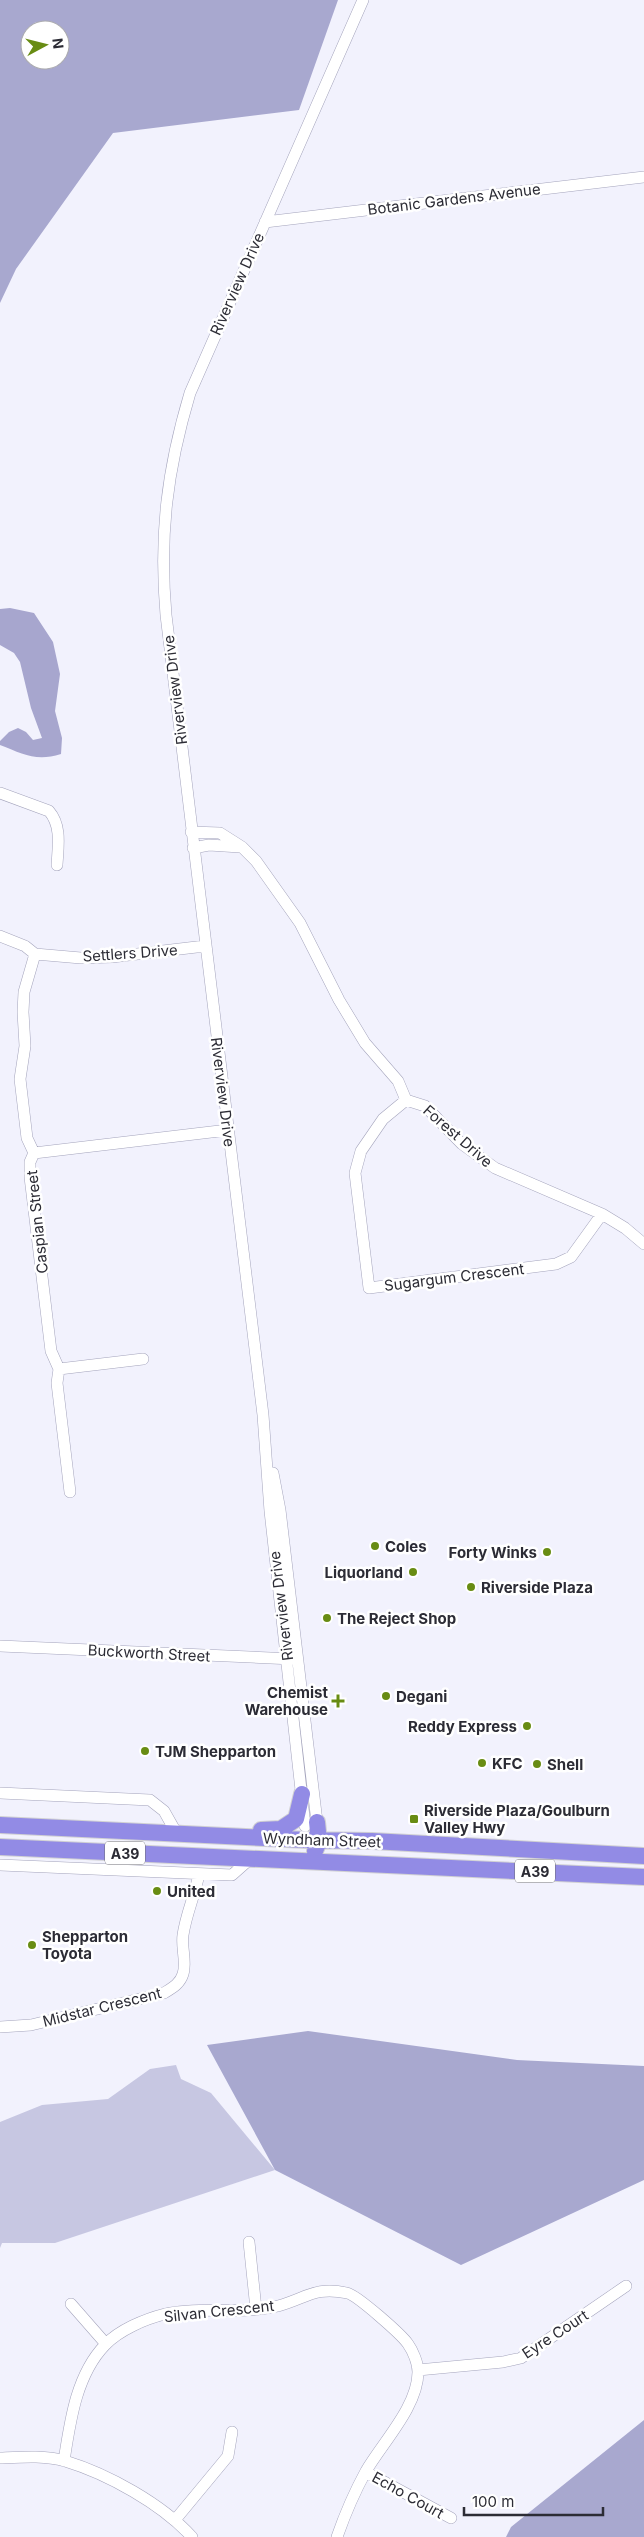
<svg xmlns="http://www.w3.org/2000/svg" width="644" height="2537" font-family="Inter,sans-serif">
  <rect width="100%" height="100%" fill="#f2f2fd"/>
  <!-- green -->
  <path fill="#c7c7e2" d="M176,2065L181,2079L211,2093L275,2170L55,2243H2L0,2248V2122L42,2105L108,2099L150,2069Z"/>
  <!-- forest -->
  <path fill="#a8a8cf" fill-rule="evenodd" d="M0,0H338L299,110L113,133L16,269L0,303ZM30,30H60V60H30Z
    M308,2031L517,2060L644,2066V2180L461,2265L275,2170L207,2045Z
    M644,2420V2537H506L511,2527Z"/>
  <!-- water -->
  <path fill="#a7a6ce" d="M10,608L34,613L53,642L60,674L55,711L62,738L61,754C36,762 23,754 0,745V741L9,732L18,728L26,732L33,740L42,738L31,708L20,662L14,653L0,645V609Z"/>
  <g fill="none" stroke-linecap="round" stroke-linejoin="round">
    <!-- minor casing -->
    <g stroke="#a4a4bc" stroke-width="12">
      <path id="minor" d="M265,222L644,177
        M0,793L49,811C62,826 58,847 57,865
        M191,832L220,833L242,847L256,861L300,923L339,1000L365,1043L398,1081L406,1100L425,1106L462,1144L495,1168L602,1214L625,1228L644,1244
        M193,848L209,845L240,847
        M0,936L25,946L35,954L81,958L112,957L205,946
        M35,954L24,992L23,1012L25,1046L20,1079L27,1138L34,1153L30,1162V1177L51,1351L59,1369L57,1383L70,1492
        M406,1100L383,1119L361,1151L355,1173L369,1288L556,1264L571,1257L602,1214
        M34,1153L228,1130
        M59,1369L143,1359
        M273,1473L280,1510L317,1822
        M0,1646L293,1659
        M0,1793L150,1800L164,1811L177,1834
        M305,1826L270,1511L263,1415L166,615C159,535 167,470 190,393L363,0
        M0,1865L232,1875L250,1859
        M0,2027L31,2025L164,1993C172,1988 180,1984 183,1974C187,1962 181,1948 183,1935C186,1914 195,1895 199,1874
        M249,2242L256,2309
        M71,2304L106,2344
        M418,2370L503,2362L521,2358L626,2286
        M0,2458C21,2457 45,2455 65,2461C108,2474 162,2504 192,2537
        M64,2461C70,2422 76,2375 105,2345C119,2330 145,2319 165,2314C202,2306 241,2315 278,2306C307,2298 315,2286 347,2293C357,2295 402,2335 408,2344C413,2351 418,2363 418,2372C418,2406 383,2442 366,2471C354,2493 345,2514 337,2537
        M366,2472L451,2518
        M175,2520L228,2456L232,2432"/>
    </g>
    <!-- highway casing -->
    <g stroke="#d1d1d3" stroke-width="18">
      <path id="highway" d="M0,1825L307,1840L372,1841L644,1856
        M261,1830L281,1829L296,1819L302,1794
        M0,1847L644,1877
        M315,1851L319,1841L317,1822"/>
    </g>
    <!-- minor -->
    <use href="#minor" stroke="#fff" stroke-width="11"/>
    <!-- highway -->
    <use href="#highway" stroke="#928be5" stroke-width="16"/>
  </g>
  <!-- markers -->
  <g fill="#688c13" stroke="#fff" stroke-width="2">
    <circle cx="375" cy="1546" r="5"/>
    <circle cx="547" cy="1552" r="5"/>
    <circle cx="413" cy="1572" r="5"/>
    <circle cx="471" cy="1587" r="5"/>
    <circle cx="327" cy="1618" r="5"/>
    <circle cx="386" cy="1696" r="5"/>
    <path d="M335.5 1693.5h5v5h5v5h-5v5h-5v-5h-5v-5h5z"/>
    <circle cx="527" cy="1726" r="5"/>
    <circle cx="145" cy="1751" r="5"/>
    <circle cx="482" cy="1763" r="5"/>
    <circle cx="537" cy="1764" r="5"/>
    <rect x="409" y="1814" width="10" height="10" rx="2.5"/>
    <circle cx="157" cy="1891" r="5"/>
    <circle cx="32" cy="1945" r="5"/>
  </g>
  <g text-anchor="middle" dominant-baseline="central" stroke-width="5" stroke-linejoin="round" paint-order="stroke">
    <!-- shield labels -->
    <g fill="#fff" stroke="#6b6b72" stroke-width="1">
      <rect x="105" y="1841.5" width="40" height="23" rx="4"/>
      <rect x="515" y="1859.5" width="40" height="23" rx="4"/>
    </g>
    <g font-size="14" font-weight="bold" fill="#2c2c35">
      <text x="125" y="1853">A39</text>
      <text x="535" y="1871">A39</text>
    </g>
    <!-- street labels -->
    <g font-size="15" fill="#2c2c35" stroke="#fff">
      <text transform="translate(454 199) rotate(-7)">Botanic Gardens Avenue</text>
      <text transform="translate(237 284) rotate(-66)">Riverview Drive</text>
      <text transform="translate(175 690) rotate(-97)">Riverview Drive</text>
      <text transform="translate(130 953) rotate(-4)">Settlers Drive</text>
      <text transform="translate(223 1092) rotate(83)">Riverview Drive</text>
      <text transform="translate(458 1136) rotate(41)">Forest Drive</text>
      <text transform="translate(37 1222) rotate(-96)">Caspian Street</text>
      <text transform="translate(454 1277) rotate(-7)">Sugargum Crescent</text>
      <text transform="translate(281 1606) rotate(-97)">Riverview Drive</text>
      <text transform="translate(149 1653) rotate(3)">Buckworth Street</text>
      <text transform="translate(322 1840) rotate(2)">Wyndham Street</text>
      <text transform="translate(102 2007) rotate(-14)">Midstar Crescent</text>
      <text transform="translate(219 2311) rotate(-6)">Silvan Crescent</text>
      <text transform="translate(555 2334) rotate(-33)">Eyre Court</text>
      <text transform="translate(408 2495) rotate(29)">Echo Court</text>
    </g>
    <!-- poi labels -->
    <g font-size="15" font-weight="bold" fill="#2c2c35" stroke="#fff" text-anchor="start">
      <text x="385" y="1546">Coles</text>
      <text x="537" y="1552" text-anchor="end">Forty Winks</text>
      <text x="403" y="1572" text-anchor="end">Liquorland</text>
      <text x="481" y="1587">Riverside Plaza</text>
      <text x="337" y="1618">The Reject Shop</text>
      <text x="328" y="1692" text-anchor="end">Chemist<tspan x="328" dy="17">Warehouse</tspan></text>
      <text x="396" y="1696">Degani</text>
      <text x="517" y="1726" text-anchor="end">Reddy Express</text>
      <text x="155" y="1751">TJM Shepparton</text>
      <text x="492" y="1763">KFC</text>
      <text x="547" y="1764">Shell</text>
      <text x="424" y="1810">Riverside Plaza/Goulburn<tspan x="424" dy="17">Valley Hwy</tspan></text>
      <text x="167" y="1891">United</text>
      <text x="42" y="1936">Shepparton<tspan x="42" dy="17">Toyota</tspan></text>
    </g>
  </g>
  <!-- north arrow -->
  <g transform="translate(45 45) rotate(83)"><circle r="24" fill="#ffffff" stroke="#ababae"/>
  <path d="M0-4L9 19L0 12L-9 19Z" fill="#688c13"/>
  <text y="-8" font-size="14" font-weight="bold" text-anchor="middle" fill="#2c2c35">N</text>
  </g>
  <!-- scale -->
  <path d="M464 2507v8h139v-8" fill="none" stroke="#2c2c35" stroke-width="2.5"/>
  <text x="472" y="2507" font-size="15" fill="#2c2c35" stroke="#ffffff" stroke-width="4" paint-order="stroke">100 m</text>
</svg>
